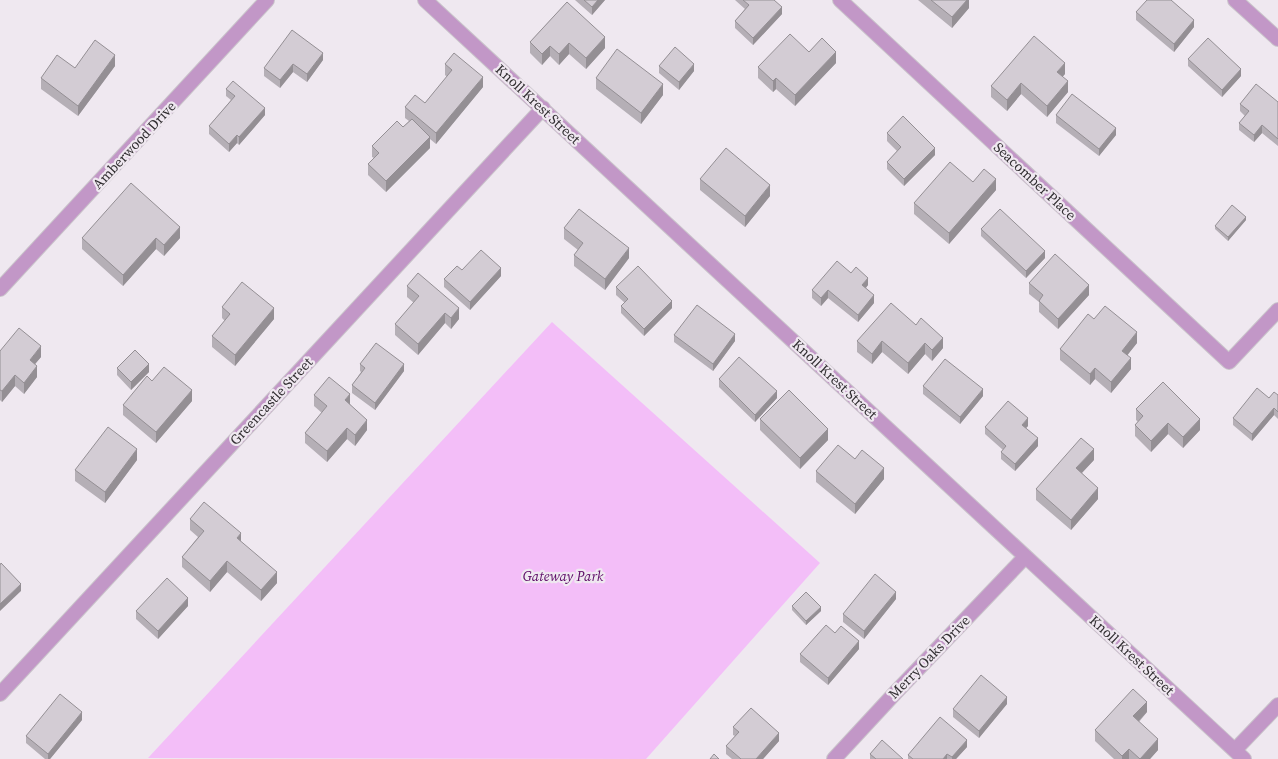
<svg xmlns="http://www.w3.org/2000/svg" width="1278" height="759" font-family="'Source Serif 4',serif">
  <rect width="100%" height="100%" fill="#efe8f0"/>
  <!-- green -->
  <path fill="#f3bef8" d="M552,322L820,563L646,759L148,758Z"/>
  <g fill="none" stroke-linecap="round" stroke-linejoin="round">
    <!-- minor casing -->
    <g stroke="#c9c3ca" stroke-width="16">
      <path id="minor" d="M425,0L1244,759
        M840,0L1229,362L1278,310
        M1235,0L1278,39
        M0,289L267,0
        M0,694L543,108
        M1235,750L1278,705
        M834,759L896,692L1025,557"/>
    </g>
    <!-- minor -->
    <use href="#minor" stroke="#c297c7" stroke-width="14"/>
  </g>
  <!-- wall -->
  <path fill="#b5afb6" d="M575,0H605L592,15Z
    M735,0H774L782,14L753,45L735,28V21L745,9Z
    M918,0H969V8L952,28Z
    M567,2L605,48L586,69L569,54L559,65L550,56L542,65L530,53V42Z
    M1136,12L1194,27L1174,52L1136,20Z
    M809,52L836,63L795,106L776,89L773,92L758,78V67Z
    M1188,59L1241,76L1222,97L1188,66Z
    M323,60L307,82L293,72L280,88L264,76V68Z
    M445,64L483,87L436,144L430,139V148L386,192L368,175V164L374,158L372,157V146L403,127L409,121L405,118V107L425,103L447,77L445,75Z
    M115,66L78,116L41,89V78L75,68Z
    M659,66L694,71L679,90L659,73Z
    M1065,74L1062,77L1068,92L1047,117L1021,94L1007,111L991,97V86Z
    M596,78L663,95L641,124L596,89Z
    M226,89L265,115L239,145L237,143L229,152L209,134V126L231,100L226,96Z
    M1278,102V146L1262,133L1254,142L1239,130V123L1245,116L1240,111V104Z
    M1056,115L1116,135L1099,156L1056,123Z
    M887,133L935,155L904,186L887,169V162L897,151L887,141Z
    M700,179L770,196L745,227L700,190Z
    M973,182L996,190L949,244L914,214V203Z
    M1246,220L1228,241L1215,229V226Z
    M564,228L629,258L605,290L574,266V255L578,250L564,239Z
    M981,229L1045,258L1026,278L981,236Z
    M82,238H180L164,256L156,249L123,286L82,249Z
    M462,270L501,276L470,310L444,287V279Z
    M851,273L868,285L866,288L874,303L858,322L828,298L821,306L812,298V290Z
    M1029,283L1089,295L1058,329L1039,312V302L1029,294Z
    M407,286L459,319L451,329L445,323L418,355L395,335V324L414,303L407,297Z
    M616,287L672,308L644,336L621,313V306L625,303L616,295Z
    M222,307L274,319L235,366L212,347V336L225,321L222,318Z
    M1094,319L1137,343L1127,355L1131,369L1111,393L1095,379L1090,385L1060,360V349Z
    M916,325L943,348L932,361L925,354L908,374L882,352L872,364L857,352V341Z
    M674,335L735,341L713,371L674,342Z
    M0,351L41,357L35,364L37,377L24,394L15,386L2,402L0,400Z
    M360,364L404,371L375,410L352,393V385L361,372L360,371Z
    M117,368L149,372L131,390L117,375Z
    M719,379L777,398L755,422L719,387Z
    M152,381L192,401L156,443L123,415V405Z
    M923,386L983,396L960,424L923,394Z
    M314,395L350,404L367,430L355,446L347,439L327,462L305,443V433L322,413L314,406Z
    M1278,395V419L1274,415L1252,441L1233,425V418L1269,398Z
    M1136,409L1200,430L1183,448L1168,434L1151,452L1135,436V425L1138,422L1136,420Z
    M760,419L828,440L800,469L760,430Z
    M1028,426L1026,428L1038,446L1015,471L1001,459V452L1003,450L985,434V427Z
    M855,459L884,479L855,514L816,482V471Z
    M137,460L105,503L75,481V470Z
    M1094,460L1082,473L1098,499L1071,530L1036,500V489Z
    M190,519L241,542L277,583L261,601L227,572L210,592L182,567V557L198,537L190,530Z
    M896,599L864,639L843,622V614Z
    M188,606L158,639L136,619V611Z
    M792,606L821,611L806,625L792,610Z
    M835,633L859,649L828,685L800,662V654Z
    M1007,704L979,738L953,717V709Z
    M1147,712L1139,722L1158,750L1150,759H1114L1095,741V730Z
    M82,720L50,759H45L26,743V736Z
    M733,727L779,741L763,759H732L726,754V746L735,736L733,735Z
    M967,747L956,759H908V755Z
    M870,754L903,759H870Z"/>
  <!-- shaded-wall -->
  <path fill="#948f94" d="M598,0H605L592,15V7Z
    M967,0H969V8L952,28V17Z
    M782,7V14L753,45V38Z
    M1194,20V27L1174,52V44Z
    M605,37V48L586,69V58Z
    M569,43V54L559,65V54Z
    M550,46V56L542,65V54Z
    M836,52V63L795,106V95Z
    M323,53V60L307,82V74Z
    M115,55V66L78,116V106Z
    M1065,63V74L1057,83V72Z
    M293,64V72L280,88V80Z
    M694,64V71L679,90V82Z
    M1241,69V76L1222,97V90Z
    M483,77V87L436,144V133Z
    M776,78V89L773,92V81Z
    M1068,81V92L1047,117V106Z
    M1021,83V94L1007,111V100Z
    M663,84V95L641,124V113Z
    M265,108V115L239,145V137Z
    M1262,125V133L1254,142V135Z
    M1116,128V135L1099,156V149Z
    M237,135V143L229,152V144Z
    M430,137V148L386,192V181Z
    M935,148V155L904,186V179Z
    M996,179V190L949,244V233Z
    M770,185V196L745,227V216Z
    M1246,217V220L1228,241V237Z
    M180,227V238L164,256V245Z
    M156,238V249L123,286V275Z
    M629,248V258L605,290V279Z
    M1045,251V258L1026,278V271Z
    M501,268V276L470,310V302Z
    M868,278V285L862,292V285Z
    M1089,285V295L1058,329V319Z
    M828,290V298L821,306V298Z
    M874,295V303L858,322V315Z
    M672,301V308L644,336V329Z
    M274,308V319L235,366V355Z
    M459,308V319L451,329V318Z
    M445,313V323L418,355V344Z
    M1137,332V343L1122,362V351Z
    M735,334V341L713,371V364Z
    M943,338V348L932,361V350Z
    M882,341V352L872,364V354Z
    M925,343V354L908,374V363Z
    M41,346V357L30,370V360Z
    M1131,358V369L1111,393V382Z
    M149,364V372L131,390V382Z
    M404,364V371L375,410V403Z
    M37,366V377L24,394V383Z
    M1095,368V379L1090,385V374Z
    M15,375V386L2,402V391Z
    M983,389V396L960,424V417Z
    M192,390V401L156,443V432Z
    M777,391V398L755,422V415Z
    M350,394V405L345,400Z
    M1274,408V415L1252,441V434Z
    M1028,418V426L1022,432V425Z
    M1200,419V430L1183,448V437Z
    M367,420V430L355,446V435Z
    M1168,423V434L1151,452V441Z
    M347,428V439L327,462V451Z
    M828,429V440L800,469V458Z
    M1038,438V446L1015,471V464Z
    M137,449V460L105,503V492Z
    M1094,449V460L1076,479V468Z
    M884,468V479L855,514V504Z
    M1098,488V499L1071,530V520Z
    M241,533V544L237,538Z
    M227,561V572L210,592V581Z
    M277,572V583L261,601V590Z
    M21,584V591L0,611V604Z
    M896,592V599L864,639V631Z
    M188,598V606L158,639V631Z
    M821,607V611L806,625V621Z
    M859,641V649L828,685V678Z
    M1007,697V704L979,738V731Z
    M1147,702V712L1133,727V716Z
    M82,712V720L50,759H48V754Z
    M779,733V741L763,759H756Z
    M1158,739V750L1150,759H1140Z
    M967,740V747L956,759H952V757Z
    M1129,749V759H1122V756Z
    M947,754V759H943Z"/>
  <!-- building -->
  <path fill="#d3ccd4" stroke="#948f94" d="M584,0H598L592,7Z
    M743,0H774L782,7L753,38L735,21L749,5Z
    M931,0H967L952,17Z
    M1147,0H1171L1194,20L1174,44L1136,12Z
    M567,2L605,37L586,58L569,43L559,54L550,46L542,54L530,42Z
    M292,30L323,53L307,74L293,64L280,80L264,68Z
    M790,34L809,52L822,38L836,52L795,95L776,78L773,81L758,67Z
    M1034,36L1065,63L1057,72L1068,81L1047,106L1021,83L1007,100L991,86Z
    M1208,38L1241,69L1222,90L1188,59Z
    M95,40L115,55L78,106L41,78L57,55L75,68Z
    M675,47L694,64L679,82L659,66Z
    M617,49L663,84L641,113L596,78Z
    M454,53L483,77L436,133L405,107L415,95L425,103L452,70L445,64Z
    M233,81L265,108L239,137L237,135L229,144L209,126L235,96L226,89Z
    M1256,84L1278,102V139L1262,125L1254,135L1239,123L1249,111L1240,104Z
    M1072,94L1116,128L1099,149L1056,115Z
    M903,116L935,148L904,179L887,162L901,147L887,133Z
    M412,119L430,137L386,181L368,164L379,153L372,146L397,121L403,127Z
    M726,148L770,185L745,216L700,179Z
    M950,162L973,182L984,169L996,179L949,233L914,203Z
    M131,183L180,227L164,245L156,238L123,275L82,238Z
    M1232,205L1246,217L1228,237L1215,226Z
    M579,209L629,248L605,279L574,255L583,243L564,228Z
    M1000,209L1045,251L1026,271L981,229Z
    M481,250L501,268L470,302L444,279L457,266L462,270Z
    M1055,254L1089,285L1058,319L1039,301L1043,295L1029,283Z
    M837,261L851,273L856,267L868,278L862,285L874,295L858,315L828,290L821,298L812,290Z
    M638,266L672,301L644,329L621,306L628,299L616,287Z
    M418,273L459,308L451,318L445,313L418,344L395,324L419,296L407,286Z
    M242,282L274,308L235,355L212,336L230,314L222,307Z
    M891,303L916,325L921,318L943,338L932,350L925,343L908,363L882,341L872,354L857,341Z
    M697,305L735,334L713,364L674,335Z
    M1105,306L1137,332L1122,351L1131,358L1111,382L1095,368L1090,374L1060,349L1088,314L1094,319Z
    M19,328L41,346L30,360L37,366L24,383L15,375L2,391L0,390V351Z
    M376,343L404,364L375,403L352,385L365,368L360,364Z
    M135,350L149,364L131,382L117,368Z
    M739,357L777,391L755,415L719,379Z
    M945,359L983,389L960,417L923,386Z
    M164,367L192,390L156,432L123,405L147,376L152,381Z
    M329,377L350,394L345,400L367,420L355,435L347,428L327,451L305,433L327,406L314,395Z
    M1163,382L1200,419L1183,437L1168,423L1151,441L1135,425L1143,416L1136,409Z
    M1257,388L1269,398L1274,392L1278,395V412L1274,408L1252,434L1233,418Z
    M789,390L828,429L800,458L760,419Z
    M1008,401L1028,418L1022,425L1038,438L1015,464L1001,452L1006,446L985,427Z
    M108,427L137,449L105,492L75,470Z
    M1081,438L1094,449L1076,468L1098,488L1071,520L1036,489Z
    M838,445L855,459L862,450L884,468L855,504L816,471Z
    M204,502L241,533L237,538L277,572L261,590L227,561L210,581L182,557L204,531L190,519Z
    M1,563L21,584L0,604V565Z
    M875,574L896,592L864,631L843,614Z
    M167,578L188,598L158,631L136,611Z
    M806,592L821,607L806,621L792,606Z
    M826,625L835,633L841,626L859,641L828,678L800,654Z
    M981,675L1007,697L979,731L953,709Z
    M1133,689L1147,702L1133,716L1158,739L1140,759L1129,749L1122,756L1095,730Z
    M60,694L82,712L48,754L26,736Z
    M751,708L779,733L756,759H741L726,746L739,732L733,727Z
    M940,717L967,740L952,757L947,754L943,759H913L908,755Z
    M882,740L903,759H876L870,754Z
    M714,754L719,759H710Z"/>
  <g text-anchor="middle" dominant-baseline="central" stroke-width="4.5" stroke-linejoin="round" paint-order="stroke">
    <!-- street labels -->
    <g font-size="14" fill="#312e31" stroke="#efe8f0">
      <text transform="translate(538 104) rotate(43)">Knoll Krest Street</text>
      <text transform="translate(134 145) rotate(-47)">Amberwood Drive</text>
      <text transform="translate(1035 181) rotate(43)">Seacomber Place</text>
      <text transform="translate(835 379) rotate(43)">Knoll Krest Street</text>
      <text transform="translate(271 401) rotate(-47)">Greencastle Street</text>
      <text transform="translate(1132 655) rotate(43)">Knoll Krest Street</text>
      <text transform="translate(929 657) rotate(-46)">Merry Oaks Drive</text>
    </g>
    <!-- park labels -->
    <g font-size="14" font-style="italic" fill="#5c0a66" stroke="#efe8f0">
      <text x="563" y="576">Gateway Park</text>
    </g>
  </g>
</svg>
